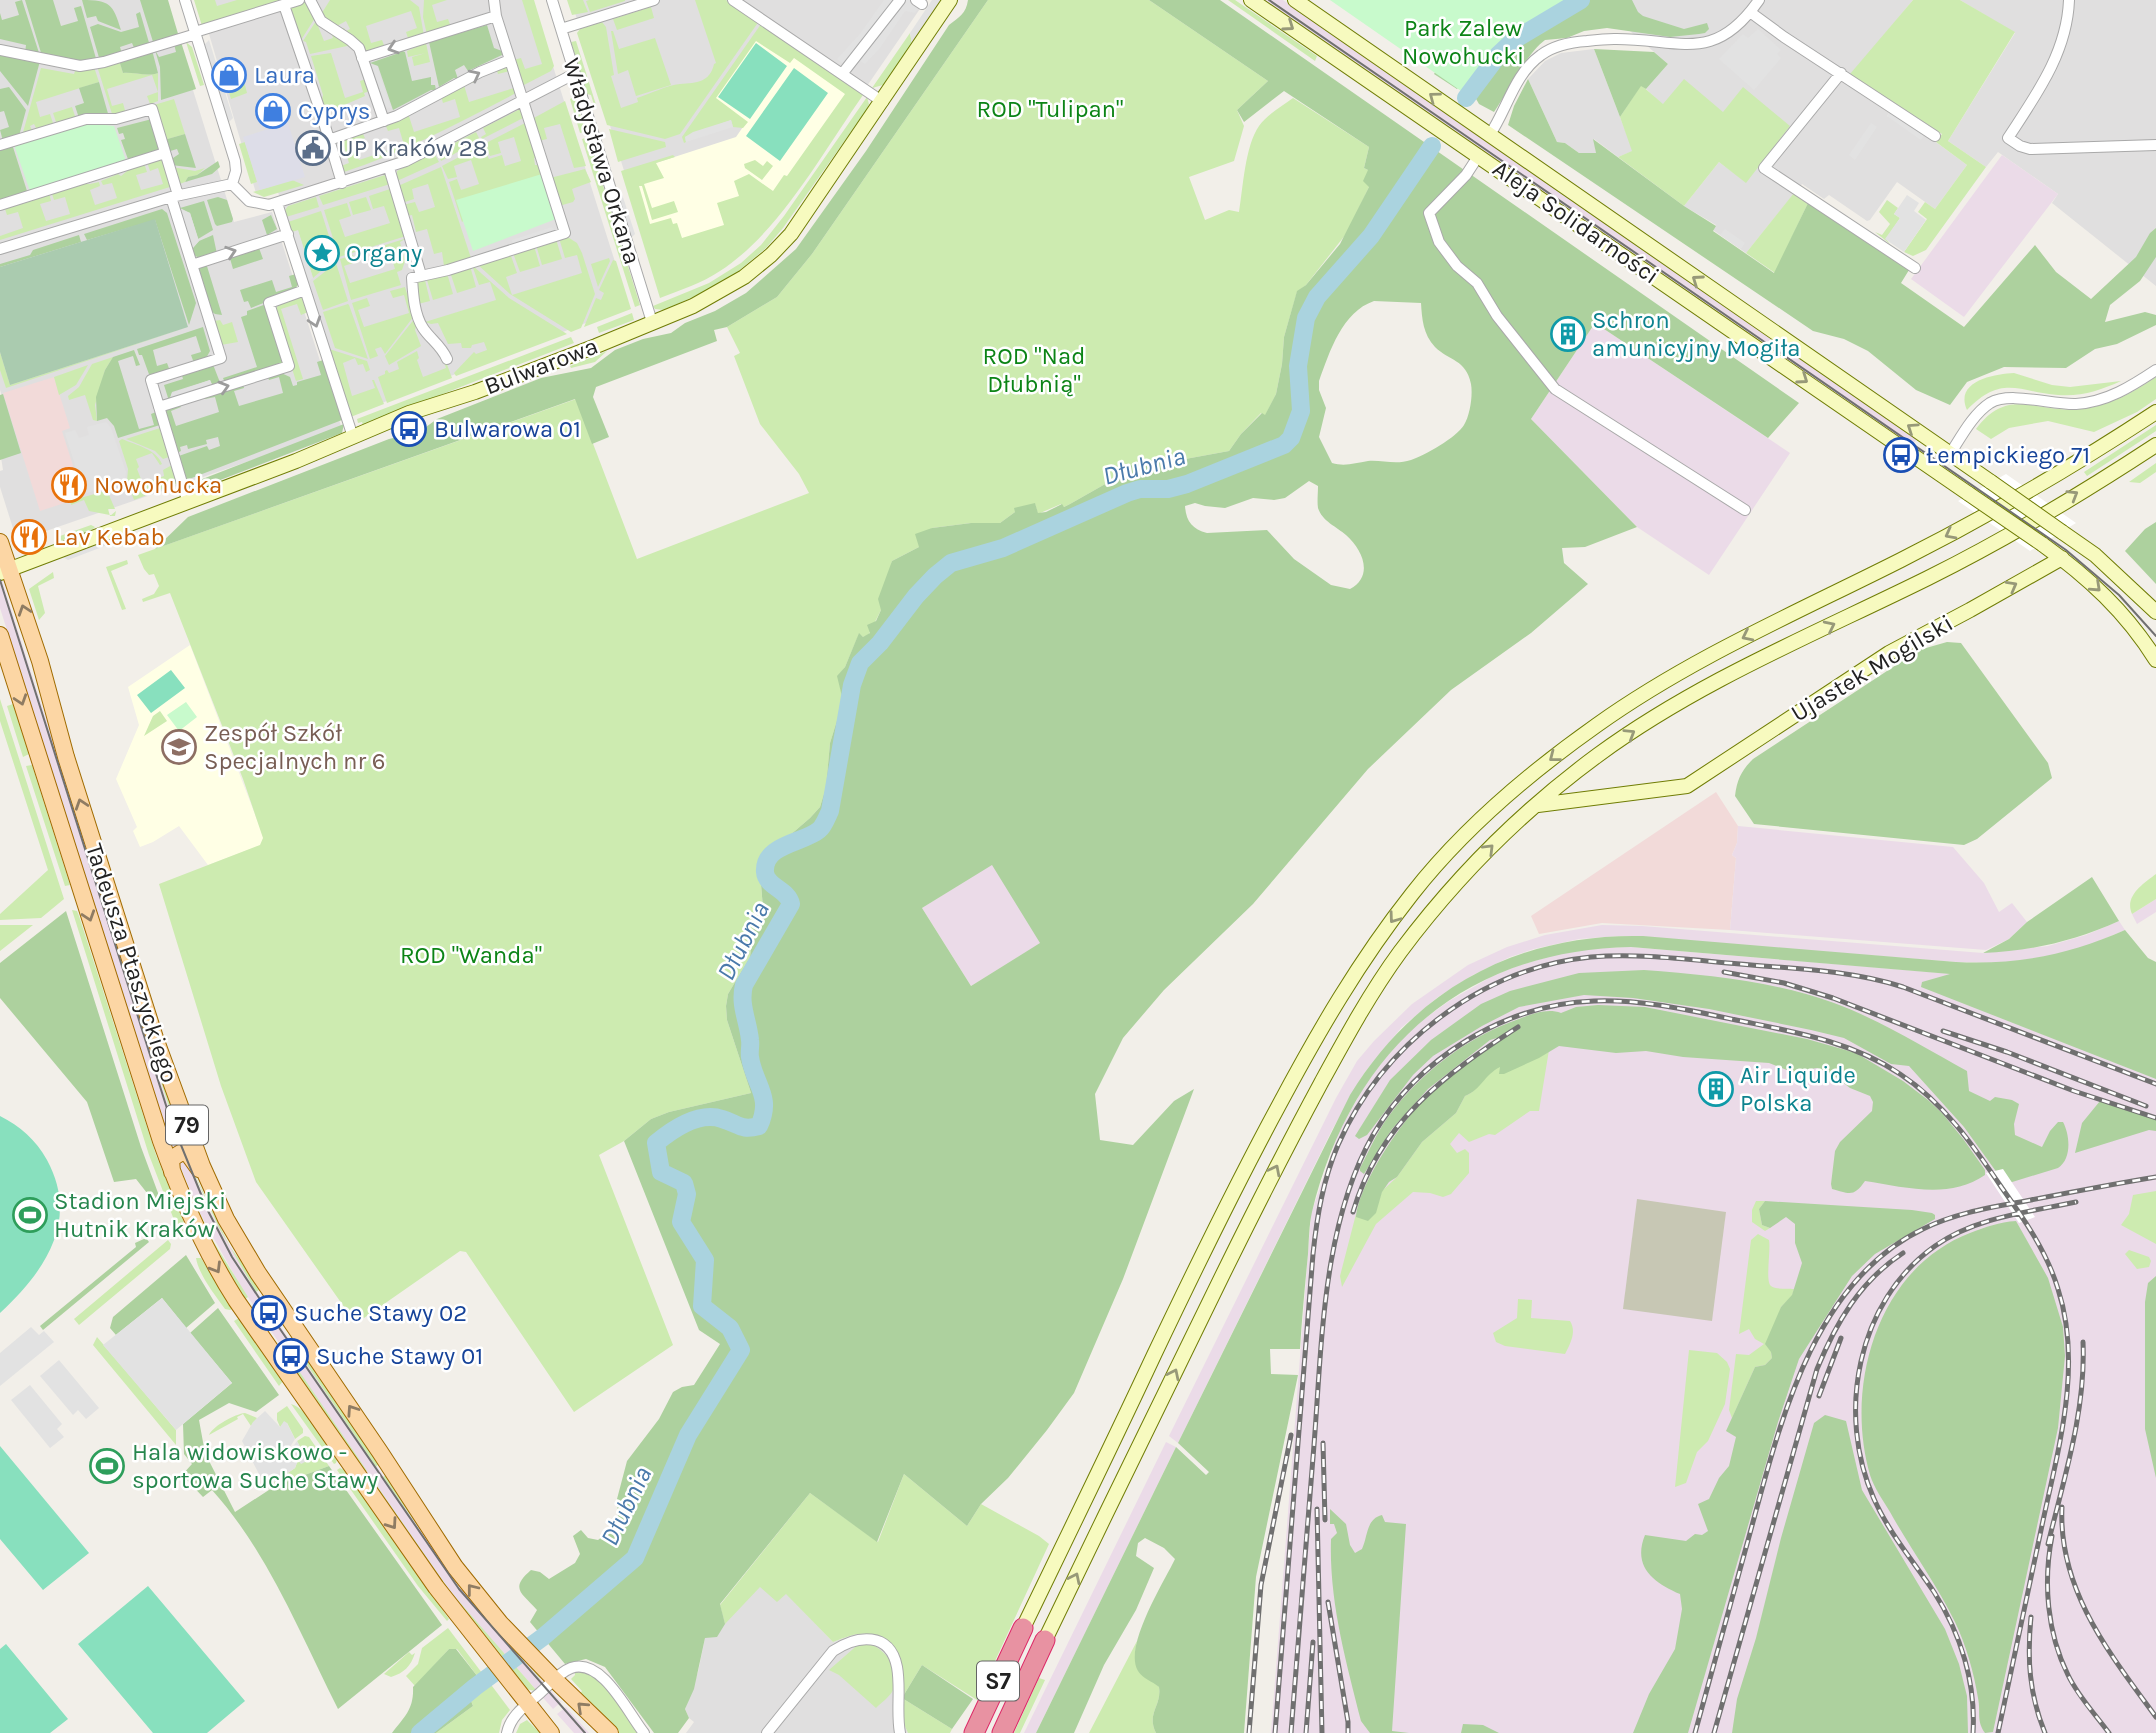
<svg xmlns="http://www.w3.org/2000/svg" width="2156" height="1733" font-family="Karla,sans-serif">
  <rect width="100%" height="100%" fill="#f2efe9"/>
  <!-- residential -->
  <path fill="#e0dfdf" d="M0,0H165L234,222L272,212L342,429L17,541L0,487V471L3,470L0,451L17,445L0,390Z
    M199,0H532L629,306L351,415L276,186L256,193Z
    M571,0H926L795,191L662,293Z
    M1612,0H1913L1844,83L1889,113L1887,116L1925,134L1967,165L1935,209L1897,182L1870,220L1867,221L1829,195L1824,199L1802,184L1746,253L1713,230L1716,225L1684,206L1719,162L1746,182L1723,112L1663,105L1646,89L1668,64L1608,12Z
    M1960,0H2156V286L2052,203L2058,194L1998,152L1986,167L1948,141L2015,33Z
    M1594,49L1633,151L1618,157L1594,139L1596,153H1579L1565,143L1557,142L1528,79L1545,61L1561,53Z
    M746,1573L786,1593L833,1642L855,1634L872,1633L887,1643L901,1718L908,1733H686L694,1722L689,1718L685,1709L698,1672L705,1638Z"/>
  <!-- commercial -->
  <path fill="#f2dad9" d="M54,377L70,428L62,431L83,497L40,511L3,393Z
    M1716,792L1738,826L1737,843L1732,855L1736,858L1730,930L1602,923L1539,934L1531,916Z"/>
  <!-- industrial -->
  <path fill="#ebdbe8" d="M1264,0H1283L1918,437L1911,447Z
    M2002,155L2058,194L1964,317L1911,279Z
    M1595,323L1790,453L1709,575L1637,527L1531,419Z
    M0,574L180,1143L211,1213L256,1291L446,1567L483,1615L561,1702L553,1709L466,1611L430,1564L241,1287L198,1210L163,1123L0,608Z
    M1738,826L1953,847L1984,883L1999,912L2012,903L2027,922L2009,939L1986,950L1730,930L1736,858L1732,855L1737,843Z
    M992,864L1041,943L971,986L922,908Z
    M2156,899V912L2137,924L2132,914Z
    M2119,921L2125,930L2085,947L2044,957L2002,963L1956,962L1620,936L1579,939L1534,949L1510,957L1473,975L1438,997L1401,1028L1365,1072L1332,1130L1178,1443L1169,1436L1336,1098L1357,1061L1374,1041L1412,1004L1468,965L1507,947L1545,935L1602,925L1642,926L1983,953L2048,946L2086,935Z
    M1631,947L1953,974L2156,970V1733H1271L1311,1214L1339,1131L1365,1085L1387,1054L1416,1025L1449,1001L1491,977L1517,966L1558,954L1593,948Z
    M1166,1442L1176,1447L1036,1733H1024Z
    M566,1707L589,1733H574L557,1714Z"/>
  <!-- education -->
  <path fill="#ffffe5" d="M759,32L853,97L783,201L663,291L625,173L736,137L745,124L712,100Z
    M190,645L264,838L261,845L208,865L179,826L153,842L140,847L133,831L137,827L116,779L139,725L128,687Z"/>
  <!-- construction -->
  <path fill="#c7c7b4" d="M1637,1199L1726,1212L1712,1321L1623,1309Z"/>
  <!-- grass -->
  <path fill="#cdebb0" d="M194,0H215L217,6L237,0H279L277,4L202,26Z
    M330,0H410L419,7L424,36L409,41L406,32L417,28L411,11L366,26L371,43L382,40L385,48L367,52L337,29L344,28L346,31L350,29L346,21L335,27L320,16Z
    M424,0H447L432,5L437,22L448,19L451,27L427,35L423,17Z
    M522,0H534L554,66L551,71L522,86L513,60L521,58L525,69L542,64Z
    M567,0H583L588,12L572,15Z
    M589,0H625V1L590,12L586,1Z
    M695,0H726L757,21V24L680,134L665,139L607,125L577,33L580,29L602,22L606,27L614,75L611,76L621,108L638,102L637,98C650,94 667,85 680,84C697,83 710,82 714,64L716,63Z
    M988,0H1149L1268,81L1237,110L1244,126L1234,161L1189,177L1205,220L1229,210L1239,212C1243,188 1245,146 1259,126C1267,114 1283,106 1293,98L1369,147L1364,168L1368,170L1369,187L1346,234L1306,285L1297,292L1284,337L1282,364L1276,394L1265,416L1261,413L1241,434L1229,451L1169,462L1124,467L1107,483L1070,504L1064,507L1061,504L1038,514L1035,504L1015,512L1000,523H971L932,528L919,547L892,561L881,610L868,636L863,637L859,634L845,667L838,676L843,701L830,743L826,787L820,807L810,818L789,836L777,841L760,872L763,909L755,915L750,957L728,994L726,1006L727,1020L751,1093L669,1112L651,1119L624,1141L599,1155L673,1345L574,1412L466,1252L460,1251L364,1318L354,1321L256,1182L221,1086L159,884L260,845L263,838L243,779L170,593L143,602L142,599L154,594L159,586L154,574L149,575L144,569L138,555L576,399L637,559L809,493L799,474L760,424L734,356L740,353L727,327L777,297L812,254Z
    M1228,0H1235L1317,56L1315,61Z
    M1913,0H1960L2015,32L1948,141L1986,167L1926,250L1913,256L1904,252L1927,219L1918,212L1925,202L1935,209L1967,165L1936,142L1942,134L1850,74Z
    M302,2H306L315,18L301,40L290,10L292,6Z
    M651,7L654,18L617,30L613,19Z
    M316,21L324,41L333,38L330,30L354,47L347,46L310,54L306,42L303,41Z
    M761,24L863,95C823,152 779,233 720,271C702,283 681,290 660,298L621,171L673,155L675,157L656,163L664,178L644,184L652,208L674,201L678,212L652,220L642,186H639L650,224L671,218L673,224L677,223L682,238L724,225L717,203L739,196L734,181L749,174L773,191L784,175L787,176L845,94L794,58L790,63L756,41L716,98L748,122L743,128L733,127L731,120L685,137L686,142L684,143L682,137Z
    M611,31H613L619,49L655,38L671,85L636,96L628,70L618,74Z
    M910,33L912,44L883,85L872,88Z
    M576,41L597,108H595L591,95L587,94L571,42Z
    M186,42L192,47L204,85L200,86Z
    M426,43L430,62L414,66L412,57L426,53L408,57L407,51Z
    M331,53L345,98L363,92L360,81L366,79L370,91L364,93L365,96L326,113L322,99L323,95L311,56Z
    M119,60L123,73C135,72 148,77 158,73V101L150,104L147,96L158,92L152,75L107,89L112,106L123,103L126,114L113,117L97,66Z
    M509,66L518,92C460,122 405,152 344,172L341,166L349,163L343,143L346,137L362,132L365,138L354,142L359,160L404,145L399,128L388,131L385,124L408,113L414,132L460,117L455,99L443,103L441,96L474,78L475,82L464,85L469,102L514,88L510,71L498,74L496,68Z
    M94,67L99,82L36,102L40,117L50,114L54,126L34,130L36,128L34,124L30,126L32,130L22,136L41,68L74,74L76,68Z
    M1684,79L1723,112L1743,87L1790,126L1746,183L1719,162L1684,206L1618,157L1632,151L1620,117L1641,85L1663,104Z
    M244,81L247,93L231,99L227,86Z
    M574,97L586,131L580,133L570,99Z
    M867,97L869,104L867,109L783,228L766,248L730,278L704,292L664,310L655,309L653,306L709,283L741,263L761,245L784,216Z
    M174,99L185,134L164,140L154,105Z
    M565,101L586,166L574,168L560,124L544,128L547,139L539,141L532,119Z
    M72,107L76,119L57,125L53,113Z
    M520,109L525,117L482,139L481,137L486,134L483,128Z
    M527,122L538,157L534,158L535,165H538L546,185L487,200L462,222L449,182L457,179L461,190L479,184L471,160L454,166L457,177L448,179L442,166L482,145L489,159L502,155L505,166L521,161L514,137L498,142L501,153L490,156L484,144Z
    M609,129L665,142L666,147L618,162Z
    M476,132L480,140L441,161L437,152Z
    M588,137L640,305L635,307L582,139Z
    M245,142L257,182L251,184L239,144Z
    M434,153L439,162L397,181V171Z
    M162,159L173,186L0,240V236L23,228L18,212L7,215L4,206L49,192L51,201L40,204L46,221L70,214L65,197L54,200L51,191L74,184H90L99,182L100,186L90,190L95,205L117,198L112,183L103,185L101,181L118,174L121,176L132,167L144,163L147,172L136,175L141,190L163,184L158,168L150,171L147,162Z
    M755,160L763,166L767,161L773,166L762,180L745,168L744,164Z
    M172,167L195,171L205,168L197,175L188,177L185,182L177,185Z
    M441,167L471,258L444,266L442,252L434,254L427,229L416,232L412,215L406,216L403,205L415,202L419,212L435,207L428,184L412,189L414,199L402,203L398,186Z
    M585,169L591,182L572,189L575,199L573,202L559,206L550,178Z
    M385,175L390,184L323,205L319,196Z
    M292,180L304,185L264,197L253,192Z
    M393,188L406,236L339,257L324,210L347,203L351,216L339,220L345,237L390,223L384,206L373,209L369,196Z
    M1794,193L1808,203L1775,273L1746,253Z
    M316,197L319,207L286,217L285,210L288,206Z
    M366,197L371,210L353,215L349,202Z
    M1887,200L1898,208L1894,214L1900,218L1886,239L1890,244L1875,232L1882,235L1890,224L1879,212Z
    M321,211L336,258L313,278L298,231L291,232L288,222Z
    M566,236L577,243L582,253L595,294L581,328L571,332L510,294L477,264L510,253L517,273L506,277L512,295L582,273L577,255L565,258L559,238Z
    M407,238L400,242L405,261L402,270L397,272L401,285L351,300L340,259L353,255L356,262L344,266L350,283L395,269L390,252L379,255L376,248Z
    M556,239L562,259L542,265L536,245Z
    M534,246L540,266L520,272L513,253Z
    M609,258L610,261L598,287L591,264Z
    M613,260L616,261L631,309L584,327L596,298L601,300L604,293L599,290Z
    M336,263L348,301L323,310L313,281Z
    M472,265L509,298L567,334L456,376L454,373L474,352L476,354L487,350L484,342L472,345L471,348H462L461,343L448,344L438,323L431,324L425,322L496,300L490,282L479,285Z
    M470,266L476,287L457,293L450,272Z
    M447,273L453,294L433,300L427,280Z
    M425,280L430,301L418,304L416,283Z
    M405,287L414,316L385,354L381,347L375,349L378,356L370,359L352,303L367,298L370,306L358,310L364,327L409,313L404,295L393,298L390,291Z
    M303,296L308,312L301,315L297,304L281,309L303,379L296,381L274,313L279,303Z
    M348,304L349,305L368,359L335,348L323,312Z
    M632,313L634,320L599,333L597,327Z
    M415,318L417,324L415,330L421,346L389,365L385,356Z
    M220,320L223,325L232,322L238,342L221,345L214,321Z
    M188,327L6,388L0,370V352L10,385Z
    M571,337L574,343L363,425L362,422L358,423L357,419Z
    M326,348L367,361L370,370L366,372L363,364L358,365L355,358L343,363L352,396L375,388L372,380H374L384,404L348,418Z
    M417,351L419,358L417,360L423,377L446,368L443,359H445L452,378L387,403L378,377L385,374V371L387,370L389,373L399,369L397,362Z
    M607,351L595,362L571,368L570,366Z
    M113,357L105,370L95,405L97,421L93,420L85,395L69,400L68,396L79,387L92,364Z
    M88,365L76,385L59,395L54,377Z
    M2014,373L2052,385L2070,387L2121,381C2101,390 2081,397 2058,395C2018,392 2002,374 1967,410C1954,381 1994,374 2014,373Z
    M2156,377V399L2137,412L2094,432L2048,421L2009,428L1991,439L1976,429C2009,385 2035,414 2081,409C2108,406 2133,393 2156,377Z
    M2156,425V431L2087,476L2084,472Z
    M160,428L169,457L163,459L155,451L126,439Z
    M122,439C136,445 156,449 162,464L160,465L152,453L136,459L139,467L137,469L143,484L164,476L163,470L172,465L178,483L134,500L127,481L128,469L119,441Z
    M2156,463V472L2140,483L2129,482Z
    M105,491L109,495L115,509H108L110,516L116,511L115,516L89,511L84,500L71,505L70,501Z
    M91,525L95,527L93,529L61,541L58,540L60,536Z
    M127,560L128,564L111,571L126,609L122,610L106,567Z
    M53,572L54,578L38,586L45,613L39,620L29,589Z
    M0,699L64,899L41,918L0,920V914L48,870L0,721Z
    M13,704L29,754L23,757L7,706Z
    M160,711L167,721L144,736L153,716Z
    M32,765L70,885L65,886L26,766Z
    M2156,874V899L2132,914C2124,896 2143,884 2156,874Z
    M101,879L187,1143L181,1145L97,881Z
    M72,910L77,911L79,916L156,1155L187,1230L185,1234L176,1225L149,1155Z
    M0,925H33L0,951Z
    M1549,1050L1539,1111H1530L1495,1135L1489,1134L1469,1142L1459,1133L1450,1144L1457,1153L1465,1149L1469,1153V1173L1451,1194L1443,1197L1430,1193L1413,1192L1376,1224L1342,1287L1340,1276L1356,1214L1357,1217L1375,1213L1382,1191L1397,1177L1422,1142L1456,1113L1465,1096C1478,1091 1478,1082 1487,1073C1502,1060 1531,1065 1549,1050Z
    M188,1161L230,1247L262,1288L256,1292L219,1228Z
    M183,1178L213,1241L248,1297L243,1301L204,1236Z
    M2156,1191V1244L2121,1225L2129,1214L2133,1195Z
    M1756,1201H1765L1759,1209L1762,1225L1770,1228L1765,1231L1752,1222V1210Z
    M1758,1234L1769,1240C1771,1251 1765,1281 1771,1286C1775,1290 1788,1288 1794,1289L1792,1296L1781,1307L1771,1352L1772,1358L1765,1365L1755,1367L1732,1418L1729,1410L1736,1354L1749,1355L1764,1344L1755,1339L1749,1329L1739,1334L1751,1240Z
    M168,1240L171,1244L170,1249L79,1325L74,1319Z
    M2129,1250L2149,1257L2151,1261L2149,1267L2137,1269L2125,1254Z
    M196,1258H201L232,1309L230,1310L225,1309C215,1295 199,1275 196,1258Z
    M1518,1299L1532,1300L1531,1318L1570,1321C1577,1332 1570,1344 1565,1354L1505,1346L1496,1342L1493,1333L1517,1318Z
    M239,1318L283,1381L279,1386L234,1321Z
    M97,1337L176,1430V1445L93,1345Z
    M1689,1350L1717,1353L1727,1362L1730,1369L1725,1404L1708,1441L1697,1452L1686,1483L1675,1487Z
    M310,1359L379,1463L376,1467L305,1362Z
    M297,1368L363,1465L367,1471H364L292,1371Z
    M291,1404C309,1409 327,1444 337,1459L336,1463L334,1464Z
    M287,1406L303,1429V1433L295,1439L287,1423L280,1427L277,1420V1413Z
    M245,1413L257,1418L251,1426L243,1414L237,1417L238,1419L209,1435C213,1426 235,1414 245,1413Z
    M305,1436L309,1437L329,1466L275,1486L273,1483L295,1468L298,1460L307,1461L297,1441Z
    M340,1468L344,1470L449,1619L447,1621L418,1586L337,1470Z
    M388,1474L536,1670L541,1680L461,1588L383,1477Z
    M904,1474L967,1526L981,1504L1039,1536L1049,1544L977,1700L922,1665L902,1698L952,1729L950,1733H908L901,1718L887,1643C864,1629 858,1633 833,1642L786,1594L777,1602L760,1587L725,1624L720,1605L810,1493L878,1542Z
    M375,1483L450,1591L537,1691L524,1689L450,1597L373,1484Z
    M448,1628L482,1673L478,1677L457,1649H449L415,1686L406,1676L418,1664L422,1648Z
    M1137,1641C1132,1671 1140,1669 1159,1687C1162,1706 1146,1713 1156,1733H1089Z
    M861,1642C884,1644 903,1670 892,1692C888,1698 881,1703 876,1708L839,1675L829,1670Z
    M409,1652L412,1655L415,1653C411,1666 404,1673 391,1677L384,1674Z
    M575,1672C605,1671 624,1711 640,1733H619L579,1695L582,1691L571,1679L575,1675Z
    M1039,1678L1045,1680L1020,1733H1014Z
    M489,1682L510,1710L502,1720L499,1733H436L473,1706L470,1697Z
    M527,1720L537,1730L540,1729L544,1733H516L520,1724Z"/>
  <!-- forest -->
  <path fill="#add19e" fill-rule="evenodd" d="M22,0L40,56L25,53L26,45L0,39V13L2,20L19,15L15,2Z
    M25,0H53L61,26L78,21L74,8L81,6L97,62L42,56Z
    M82,0C110,0 113,4 121,30L98,21L96,16L87,18Z
    M140,0H168L179,37L154,45Z
    M968,0H988L812,254L777,297L727,327L714,330L717,341L596,387L593,397L609,437L592,444L575,399L155,549L188,517L389,439L419,432L437,419L541,378L591,368L615,350L643,339L671,333L685,323L715,311L746,293L796,249L866,151L949,25C959,17 966,14 968,0Z
    M1149,0H1220L1799,403L1768,438L1595,323L1531,419L1637,527L1585,547L1562,548L1564,563L1588,584L1531,633L1451,690L1368,769L1253,904L1164,990L1123,1038L1095,1094L1100,1140L1133,1145L1174,1101L1194,1089L1123,1279L1074,1393L1047,1430L1008,1478L981,1504L967,1526L904,1474L877,1542L810,1493L720,1604L725,1624L717,1637L705,1638L694,1689L685,1709L689,1718L678,1733H654L605,1667L586,1659L565,1664L530,1622L537,1610C522,1593 509,1589 531,1570L540,1572L549,1579L575,1563L580,1554L573,1536L581,1530L588,1538L598,1540L615,1527L618,1518L617,1499L627,1461L659,1419L673,1392L682,1387L694,1385L720,1344L699,1330L624,1141L651,1119L669,1112L751,1093L727,1020L726,1006L728,994L750,957L755,915L763,908L760,872L762,857L767,848L789,836L810,818L820,807L826,787L830,743L843,701L837,676L845,667L859,633L863,637L870,633L867,625L876,621L881,610L878,599L892,561L919,547L915,534L932,528L971,523H1000L1015,512L1014,508L1035,503L1038,513L1046,512L1062,504L1064,507L1070,504L1107,483L1124,467L1161,458L1169,462L1229,451L1241,434L1262,413L1265,415L1276,394L1282,364L1284,337L1297,291L1306,285L1340,244L1369,187L1363,181L1368,170L1364,168L1369,147L1284,91L1244,122L1237,110L1268,81ZM1374,301L1421,303C1422,319 1423,334 1435,347C1449,361 1466,359 1471,384C1473,395 1470,415 1464,425C1457,437 1424,456 1411,460C1396,465 1383,460 1368,461C1355,463 1345,467 1332,463L1319,437L1326,408L1319,390V381C1330,351 1342,312 1374,301ZM1309,481L1318,486C1318,493 1317,502 1318,508C1322,521 1337,527 1346,535C1363,550 1374,576 1350,589L1331,585L1294,559L1267,530L1207,533C1192,529 1186,521 1185,506L1195,503L1205,506L1225,508L1253,498L1274,500L1285,498ZM992,865L1040,943L971,986L922,908Z
    M1480,0H1632L1638,12L1643,16L1684,29L1707,23L1709,29L1705,33L1699,34L1670,37L1607,28L1584,31L1567,38L1545,40C1526,54 1508,92 1494,112L1479,104L1465,80L1457,89L1434,74Z
    M140,12L150,46L135,50L132,43L120,47L122,54L100,61L90,27L98,24L121,32L139,27L136,14Z
    M487,25L494,48L502,51V55L468,71L464,65L455,70L458,79L454,78L439,87L429,42Z
    M181,42L196,89L161,100L160,67L155,50L159,57L176,52L174,44Z
    M1594,49L1654,52L1668,64L1646,89L1641,86L1620,117Z
    M152,50L158,73C148,77 134,72 123,73L119,60Z
    M400,50L405,52L412,81L431,77V85H435L436,90H431L393,110L378,66L370,63L396,54Z
    M0,52L40,61L28,106L0,71Z
    M1528,79L1557,142L1565,143L1579,153H1596L1593,139L1684,206L1716,226L1713,231L1774,273L1808,203L1909,270L1901,283L1964,327L2035,245L2056,272L2091,299L2136,257L2150,233L2156,228V257L2140,281L2110,305L2105,322L2145,312L2156,315V325L2117,344L2095,349L2066,368L2004,367L1967,382L1950,405L1916,390L1868,351L1844,339L1813,331L1508,125L1514,106Z
    M99,82L109,117L79,118L75,106L84,103L79,88Z
    M9,87L26,110L19,136L3,141L0,130L9,127L4,111L0,112V89Z
    M152,119L160,149L129,162L121,140L125,139L123,133L119,134L117,128Z
    M185,134L196,168L171,165L170,160L179,154L177,149L167,152L164,140Z
    M12,144L27,191L0,200V147Z
    M218,161L220,167L212,174L185,182L188,177L197,175Z
    M218,197L227,200L233,219L232,222L217,226L215,224L207,200Z
    M204,201L213,230L198,239L190,213L180,208Z
    M162,209L167,213L196,303L189,325L155,220L87,240L84,234Z
    M271,215L277,229L267,235L262,220Z
    M79,235L81,242L0,267V264L30,255L33,250Z
    M213,235L217,254L200,258L195,256L192,249L199,241Z
    M259,248L263,259L233,269L229,255Z
    M206,263L222,315L215,314L211,311L198,269Z
    M296,274L299,283L294,291L251,308L248,301L244,302L240,290L272,280L276,292L292,287L289,276Z
    M266,304L283,363L225,383L223,378L257,367L241,317L247,315V311Z
    M203,327L210,351L205,360L194,363L191,355L201,352L196,336L153,350L157,366L167,363L170,371L150,377L142,355H139L137,349Z
    M134,350L140,365L136,366L133,356L118,361L139,429L154,425L151,414L156,412L160,425L118,438L114,426L107,418L97,421L96,397L105,370L113,357Z
    M323,360L342,420L184,481L176,457L207,446L209,450L220,446L218,437L206,440L207,444L188,449L187,445L180,447L181,451L175,454L163,412L179,403L181,407L171,411L176,426L219,412L215,397L205,399L204,395L243,383L244,388L234,391L239,406L283,393L279,377L269,380L267,375L279,372L290,377L293,386L297,385V382L321,375L317,362Z
    M212,362L221,385L213,387L210,380L172,392L169,401L164,385L183,379L181,372Z
    M3,394L21,453L0,460V395Z
    M344,424L342,433L202,487L192,491L187,485Z
    M2156,522V584L2125,551L2145,529Z
    M1947,642L1961,643L2048,763L2052,778L1977,839L1964,845L1754,824L1735,796C1737,779 1742,770 1753,759L1919,650Z
    M2092,877L2119,921C2074,941 2032,951 1983,953L2009,939L2027,922Z
    M66,911L141,1147L161,1201H149L147,1193L136,1179L114,1182L87,1102L0,998V963Z
    M2125,930L2148,958L2156,962V1079L1921,987L1922,982L1950,974L1631,947C1463,950 1351,1051 1312,1212C1309,1225 1309,1240 1308,1254C1305,1285 1302,1317 1300,1349H1270L1271,1374L1298,1375L1256,1577L1244,1733H1156C1146,1713 1162,1706 1159,1687C1152,1681 1143,1679 1138,1671C1123,1647 1164,1582 1175,1559L1164,1548L1145,1538L1138,1543L1136,1556L1154,1568L1136,1610L1104,1665L1074,1733H1036L1176,1447L1206,1475L1209,1472L1178,1443L1350,1095C1415,989 1518,933 1643,936L1956,962C2016,965 2069,955 2125,930Z
    M1644,970C1708,975 1773,981 1834,1003C1876,1018 1927,1049 1967,1071L1969,1091L1990,1101L1995,1097L2012,1100L2019,1104L2014,1124L2015,1135L2042,1147L2050,1131L2058,1122H2063C2070,1135 2072,1159 2058,1168L2009,1183L2000,1177L1964,1127L1909,1066L1891,1064L1844,1038L1811,1030L1709,1009L1633,998L1584,995L1519,1007L1482,1026L1433,1056L1413,1075L1367,1135L1359,1139L1355,1136L1390,1080L1431,1040L1481,1004L1510,991L1579,973Z
    M1598,1005L1645,1007L1807,1039L1856,1053L1903,1081L1928,1100L1942,1113L1964,1140L1985,1170V1175C1949,1200 1905,1187 1865,1181C1854,1197 1850,1194 1832,1189L1831,1184L1835,1151L1840,1142L1872,1111L1873,1102L1870,1096L1850,1088L1836,1077L1817,1068L1792,1072L1769,1063L1683,1057L1646,1051L1616,1053L1559,1046L1539,1058L1504,1074H1499L1500,1067C1484,1075 1481,1090 1465,1096L1456,1113L1422,1142L1397,1177L1389,1182L1382,1192L1376,1213L1368,1221L1356,1217C1359,1182 1406,1115 1431,1092C1451,1073 1474,1057 1497,1043V1038L1490,1040L1428,1089L1392,1129L1364,1174L1360,1171V1168C1369,1151 1377,1132 1388,1117C1421,1072 1467,1037 1519,1019C1532,1014 1547,1008 1561,1013L1576,1007Z
    M2100,1101L2156,1116V1131L2149,1130L2075,1153L2082,1123Z
    M1765,1201L1912,1210L1932,1213L1935,1215V1219L1875,1254L1852,1276L1799,1359L1778,1422L1688,1733H1633L1649,1694L1675,1649L1682,1609L1680,1594C1654,1583 1632,1567 1645,1535L1686,1541L1695,1534L1702,1535L1708,1531L1698,1504L1709,1499L1719,1478L1729,1466L1736,1437L1726,1431L1755,1367L1765,1365L1772,1358L1771,1352L1765,1344L1781,1307L1792,1295L1802,1263L1795,1243V1224L1786,1217L1770,1228L1762,1225L1759,1209Z
    M2016,1221L2048,1278L2063,1327L2065,1356L2058,1428L1993,1732L1985,1733C1976,1720 1981,1713 1978,1698C1974,1673 1966,1645 1955,1622C1937,1585 1910,1548 1890,1512C1883,1500 1874,1488 1870,1475C1844,1385 1878,1268 1970,1233C1986,1227 1999,1222 2016,1221Z
    M146,1238L149,1242L43,1330L40,1326L136,1247L135,1243Z
    M186,1255L215,1303L186,1328L162,1298L116,1335L110,1328L113,1317Z
    M2156,1276V1478L2145,1429V1302L2148,1283Z
    M218,1308L279,1395L256,1412L229,1403L199,1420L205,1453L235,1512L275,1486L329,1466L442,1625L338,1709C300,1634 268,1552 212,1490L203,1497L182,1475L192,1464L184,1454L183,1424L232,1383L190,1333Z
    M1825,1415L1846,1421L1862,1490L1945,1629L1959,1664L1967,1696L1968,1733H1732L1737,1699L1756,1638L1781,1538L1814,1423Z
    M1330,1509L1346,1524L1350,1545L1355,1553L1362,1549C1368,1536 1366,1519 1382,1515L1385,1522L1406,1524L1392,1731L1409,1733H1370L1361,1721C1346,1661 1329,1602 1331,1539L1337,1533L1334,1524H1330Z
    M449,1649H456L478,1677C474,1689 467,1693 473,1706L436,1733H392C405,1716 414,1709 413,1687Z
    M922,1665L973,1699L952,1729L902,1698Z
    M1463,1724L1483,1725L1499,1733H1461Z"/>
  <!-- cemetery -->
  <path fill="#aacbaf" d="M155,219L188,327L10,385L0,352V267Z"/>
  <!-- park -->
  <path fill="#c8facc" d="M1330,0H1574L1561,6L1511,43L1474,100Z
    M87,123L114,126L126,161L30,191L14,145Z
    M542,174L556,219L473,251L456,200Z
    M186,702L197,717L179,731L167,715Z"/>
  <!-- pitch -->
  <path fill="#88e0be" d="M756,43L787,66L750,119L718,97Z
    M794,68L828,93L780,161L746,136Z
    M171,670L185,688L151,713L137,695Z
    M0,1116C20,1126 36,1140 47,1160C80,1221 45,1271 0,1313Z
    M0,1446L89,1553L43,1590L0,1539Z
    M148,1586L245,1701L207,1733H153L78,1644Z
    M6,1644L68,1719L50,1733H0V1649Z"/>
  <!-- parking -->
  <path fill="#e2e2e2" d="M884,0H925L915,13L905,11L880,48L865,64L859,60L851,70L837,59L860,34Z
    M932,0H942L912,44L910,33Z
    M1758,29L1781,50L1777,54L1781,58L1754,90L1719,59L1743,34L1748,38Z
    M209,40L233,118L228,123L204,45Z
    M368,64L377,66L391,108L383,107Z
    M1891,110L1925,134L1921,140L1887,116Z
    M731,120L733,127L686,142L685,137L693,132Z
    M1871,123L1877,127L1855,160L1849,155Z
    M617,191H621L635,234L631,238Z
    M1907,195L1919,203L1914,211L1926,220L1904,252L1885,239L1900,218L1894,214Z
    M180,209L190,213L199,241L192,249Z
    M552,227L556,232L513,247L512,240Z
    M1725,229L1745,243L1741,249L1720,235Z
    M298,230L313,278L306,283L290,233Z
    M210,380L213,387L169,401L172,393Z
    M106,422L111,428L126,472L125,481L84,494L65,433L75,430L79,438L89,435L87,427Z
    M112,535L118,541L68,560L59,555Z
    M162,1298L232,1383L176,1430L103,1345Z
    M31,1327L39,1335L44,1331L54,1342L0,1386V1353Z
    M59,1360L99,1408L86,1419L78,1410L73,1415L40,1376Z
    M30,1385L62,1424L57,1429L64,1437L50,1448L11,1400Z
    M265,1411L280,1427L284,1421L287,1423L295,1439L290,1447L292,1448L297,1441L307,1461L301,1464L298,1460L295,1468L273,1483L268,1474L263,1478L260,1476L242,1441L253,1422Z"/>
  <!-- plaza -->
  <path fill="#dddde8" d="M288,123L305,177L260,190L243,137Z"/>
  <!-- pier -->
  <path fill="#fff" d="M2006,474L2076,523L2030,551L1958,501Z
    M2003,1169L2035,1217L2019,1223L1986,1173Z"/>
  <g fill="none" stroke-linecap="round" stroke-linejoin="round">
    <!-- river -->
    <path stroke="#aad3df" stroke-width="18" d="M1466,98L1499,54L1514,40L1581,0
      M420,1733L475,1687L543,1637L635,1558L688,1435L741,1350L730,1328L702,1306L705,1260L681,1222L687,1194L684,1183L661,1172L656,1143C673,1129 699,1111 722,1119C739,1124 741,1131 759,1126C773,1096 754,1085 750,1057C749,1051 751,1046 750,1040C748,1020 739,1005 744,985L791,904C788,889 766,887 765,872C763,844 804,843 819,830C824,826 827,817 830,811L852,685L860,663L880,643L916,596L935,576L951,563L1003,548L1127,493L1140,489H1168L1187,484L1284,445L1291,438L1301,411L1298,366L1306,318L1317,297L1371,236L1432,146"/>
    <!-- street casing -->
    <g stroke="#a9a9a9" stroke-width="12">
      <path id="street" d="M185,0L235,161L236,171L232,184
        M310,0L321,21L350,40L359,48L384,121
        M552,0L652,322
        M733,0L883,102
        M916,0L922,4
        M2069,0C2067,53 2036,95 2008,138L2020,146L2030,149L2156,145
        M284,5L322,116L342,183
        M1750,12L1784,37L1935,136
        M561,29L654,0
        M195,32L299,0
        M0,50L80,66L104,62L196,34
        M362,58L496,16
        M1841,73L1764,168L1915,268
        M842,74L900,0
        M1489,136C1507,110 1514,74 1541,55C1553,46 1572,42 1587,41C1596,40 1605,39 1614,39C1678,38 1713,66 1759,0
        M329,140L397,116L480,72L510,60
        M0,145L86,119H116L152,109L178,195
        M1479,155L1466,175L1429,213L1439,242L1457,266L1477,283L1497,316L1555,389L1745,510
        M389,168L421,275
        M232,184L249,201L269,205L406,161L574,74
        M171,197L221,358L151,380L188,503
        M277,203L353,437
        M0,205L165,153
        M0,249L171,197L232,184
        M192,265L288,234
        M447,359C441,345 430,339 423,328C414,314 413,294 412,278L448,270L565,233L496,16L494,0
        M159,407L289,366L269,303L305,290
        M1950,454C1961,437 1973,414 1990,403C2010,391 2052,405 2076,404C2107,402 2132,386 2156,370
        M507,1733C511,1714 528,1704 541,1692C550,1684 560,1672 571,1668C602,1657 628,1713 644,1733
        M767,1733L833,1651C857,1635 890,1631 897,1667C901,1689 896,1712 900,1733"/>
    </g>
    <!-- secondary casing -->
    <g stroke="#707d05" stroke-width="16">
      <path id="secondary" d="M1251,0L1969,494
        M1295,0L1991,482
        M2062,532L2095,555L2156,612
        M2042,544C2088,577 2126,612 2156,660
        M0,573L296,461L409,413L475,392L596,346L693,306L744,277L771,255L791,234L950,0
        M1538,805L1687,786L1889,653L1970,610L2062,558
        M1023,1628C1067,1537 1111,1447 1154,1355C1194,1271 1234,1188 1278,1107C1318,1032 1359,961 1412,894C1463,829 1529,773 1597,725C1691,658 1798,612 1901,560C1988,516 2074,466 2156,412
        M1045,1640C1104,1517 1164,1395 1224,1272C1255,1209 1287,1146 1321,1083C1345,1039 1370,993 1400,952C1456,877 1523,810 1598,755C1699,681 1817,633 1928,578C2006,539 2083,493 2156,445"/>
    </g>
    <!-- primary casing -->
    <g stroke="#a06b00" stroke-width="18">
      <path id="primary" d="M0,542L40,661L66,757L155,1038L202,1166L226,1219L258,1273L380,1452L455,1567L500,1623L555,1680L610,1733
        M0,635L161,1141C181,1197 204,1250 236,1300L436,1587L551,1733
        M172,1172L171,1159L182,1152L189,1155L199,1169"/>
    </g>
    <!-- highway casing -->
    <g stroke="#dc2a67" stroke-width="21">
      <path id="highway" d="M974,1733L1023,1628
        M1002,1733L1045,1640"/>
    </g>
    <!-- street -->
    <use href="#street" stroke="#fff" stroke-width="10"/>
    <!-- secondary -->
    <use href="#secondary" stroke="#f7fabf" stroke-width="14"/>
    <!-- primary -->
    <use href="#primary" stroke="#fcd6a4" stroke-width="16"/>
    <!-- highway -->
    <use href="#highway" stroke="#e892a2" stroke-width="19"/>
    <!-- tram -->
    <path stroke="#707070" stroke-width="2" d="M1269,0L2066,550L2119,595L2156,636
      M0,580L170,1118L207,1209L232,1257L269,1313L459,1589L585,1733"/>
    <!-- rail casing -->
    <g stroke="#707070" stroke-width="5">
      <path id="rail" d="M1724,972L1784,983L1833,998L2074,1091L2156,1118
        M1943,1031L2007,1052L2146,1106
        M1353,1212C1379,1123 1445,1074 1518,1027
        M1819,1396L1841,1338
        M1323,1443L1325,1520
        M2062,1507C2058,1590 2110,1654 2156,1717
        M1317,1509L1322,1733
        M2052,1536C2043,1582 2047,1633 2068,1675C2078,1696 2095,1714 2109,1733
        M2048,1544C2064,1478 2086,1411 2083,1342
        M1328,1602L1348,1722V1733
        M2031,1617C2027,1658 2029,1694 2045,1733
        M1249,1733L1261,1585L1291,1435
        M1275,1733L1313,1254C1317,1216 1323,1180 1338,1145C1382,1045 1481,968 1591,957C1641,953 1691,960 1740,964C1794,969 1851,970 1903,987L2156,1084
        M1291,1733C1298,1637 1306,1541 1314,1445C1322,1344 1322,1225 1373,1135C1418,1058 1505,1004 1594,1001C1646,999 1696,1012 1746,1022C1800,1033 1854,1043 1900,1074C1944,1103 1973,1145 2002,1188C2024,1219 2047,1252 2058,1289C2084,1369 2056,1456 2040,1535C2026,1601 2012,1667 1998,1733
        M1306,1733L1313,1642
        M1695,1733C1712,1670 1730,1607 1747,1544C1778,1432 1809,1284 1923,1229C1957,1212 1994,1207 2031,1200C2072,1192 2114,1184 2156,1177
        M1714,1733L1817,1369C1836,1323 1860,1281 1903,1253
        M1973,1733C1976,1683 1961,1634 1934,1592C1914,1562 1889,1533 1874,1499C1836,1414 1857,1301 1935,1246C1976,1217 2029,1212 2076,1202"/>
    </g>
    <!-- rail -->
    <use href="#rail" stroke="#fff" stroke-width="2.5" stroke-dasharray="8" stroke-linecap="butt"/>
    <!-- secondary-bridge casing -->
    <g stroke="#707d05" stroke-width="16" stroke-linecap="butt">
      <path id="secondary-bridge" d="M1991,482L2062,532
        M1969,494L2042,544"/>
    </g>
    <!-- secondary-bridge -->
    <use href="#secondary-bridge" stroke="#f7fabf" stroke-width="14"/>
  </g>
  <!-- one-way arrows -->
  <defs><path id="oneway-chevron" d="M-2-3.5L2.5 0L-2 3.5" fill="none" stroke-width="1.6" stroke-linecap="round" stroke-linejoin="round" transform="scale(1.75)"/></defs>
  <g stroke="#979978">
    <use href="#oneway-chevron" transform="translate(1289 26) rotate(35)"/>
    <use href="#oneway-chevron" transform="translate(1434 97) rotate(-143)"/>
    <use href="#oneway-chevron" transform="translate(1697 280) rotate(-145)"/>
    <use href="#oneway-chevron" transform="translate(1803 379) rotate(35)"/>
    <use href="#oneway-chevron" transform="translate(1912 428) rotate(-146)"/>
    <use href="#oneway-chevron" transform="translate(2073 495) rotate(-31)"/>
    <use href="#oneway-chevron" transform="translate(1950 534) rotate(152)"/>
    <use href="#oneway-chevron" transform="translate(2012 586) rotate(-29)"/>
    <use href="#oneway-chevron" transform="translate(2096 587) rotate(43)"/>
    <use href="#oneway-chevron" transform="translate(1830 626) rotate(-26)"/>
    <use href="#oneway-chevron" transform="translate(1747 636) rotate(154)"/>
    <use href="#oneway-chevron" transform="translate(1630 734) rotate(-32)"/>
    <use href="#oneway-chevron" transform="translate(1554 757) rotate(142)"/>
    <use href="#oneway-chevron" transform="translate(1489 849) rotate(-45)"/>
    <use href="#oneway-chevron" transform="translate(1394 918) rotate(126)"/>
    <use href="#oneway-chevron" transform="translate(1275 1170) rotate(-63)"/>
    <use href="#oneway-chevron" transform="translate(1174 1374) rotate(-64)"/>
    <use href="#oneway-chevron" transform="translate(1075 1578) rotate(-64)"/>
  </g>
  <g stroke="#9c9c9c">
    <use href="#oneway-chevron" transform="translate(393 48) rotate(162)"/>
    <use href="#oneway-chevron" transform="translate(475 75) rotate(-27)"/>
    <use href="#oneway-chevron" transform="translate(231 252) rotate(-18)"/>
    <use href="#oneway-chevron" transform="translate(315 322) rotate(72)"/>
    <use href="#oneway-chevron" transform="translate(224 387) rotate(-17)"/>
  </g>
  <g stroke="#8f7c63">
    <use href="#oneway-chevron" transform="translate(24 610) rotate(-108)"/>
    <use href="#oneway-chevron" transform="translate(21 700) rotate(72)"/>
    <use href="#oneway-chevron" transform="translate(81 804) rotate(-108)"/>
    <use href="#oneway-chevron" transform="translate(89 916) rotate(72)"/>
    <use href="#oneway-chevron" transform="translate(216 1268) rotate(59)"/>
    <use href="#oneway-chevron" transform="translate(352 1410) rotate(-124)"/>
    <use href="#oneway-chevron" transform="translate(392 1524) rotate(55)"/>
    <use href="#oneway-chevron" transform="translate(472 1589) rotate(-128)"/>
    <use href="#oneway-chevron" transform="translate(582 1707) rotate(-137)"/>
  </g>
  <!-- icons -->
  <defs>
    <g id="shop-ring" transform="scale(1.75)"><circle r="9.5" fill="#fff" stroke="#3f7fe0" stroke-width="1.5"/><path d="M-5-2.5h2.3a2.7 3.5 0 0 1 5.4 0H5L5.5 6h-11ZM-1.5-2.5h3a1.5 2.3 0 0 0-3 0Z" fill="#3f7fe0"/></g>
    <g id="civic-ring" transform="scale(1.75)"><circle r="9.5" fill="#fff" stroke="#5c6f8a" stroke-width="1.5"/><path d="M-.6-6.5H3V-4.5H.6V-3L4-1V1h2V6H-6V1h2V-1L-.6-3ZM-1.2 2.5V6h2.4V2.5Z" fill="#5c6f8a"/></g>
    <g id="sight-ring" transform="scale(1.75)"><circle r="9.5" fill="#fff" stroke="#0f9aa8" stroke-width="1.5"/><path d="M0-6L1.8-2.2L6-1.7L2.9 1.2L3.7 5.4L0 3.3L-3.7 5.4L-2.9 1.2L-6-1.7L-1.8-2.2Z" fill="#0f9aa8"/></g>
    <g id="building-ring" transform="scale(1.75)"><circle r="9.5" fill="#fff" stroke="#0f9aa8" stroke-width="1.5"/><path d="M-4-6H4V6H1V3H-1V6H-4ZM-2.5-4.3h1.7v1.8h-1.7ZM.8-4.3h1.7v1.8H.8ZM-2.5-1h1.7V.8h-1.7ZM.8-1h1.7V.8H.8Z" fill="#0f9aa8"/></g>
    <g id="bus-ring" transform="scale(1.75)"><circle r="9.5" fill="#fff" stroke="#1a4fb4" stroke-width="1.5"/><path d="M-5-6H5V4H4V6H2V4H-2V6H-4V4H-5ZM-3.5-4V0h7V-4ZM-3.5 1.2v1.5H-2V1.2ZM2 1.2v1.5H3.5V1.2Z" fill="#1a4fb4"/></g>
    <g id="restaurant-ring" transform="scale(1.75)"><circle r="9.5" fill="#fff" stroke="#e8710a" stroke-width="1.5"/><path d="M-5-6h1v4h1v-4h1v4h1v-4h1v5L-1.5 .5V6h-2V.5L-5-1ZM5-6V6H3V1.5H1.5Q1.5-4 5-6Z" fill="#e8710a"/></g>
    <g id="school-ring" transform="scale(1.75)"><circle r="9.5" fill="#fff" stroke="#8d6e63" stroke-width="1.5"/><path d="M0-5L7-2L0 1L-7-2ZM-4 1L0 2.5L4 1V4Q0 6-4 4Z" fill="#8d6e63"/></g>
    <g id="stadium-ring" transform="scale(1.75)"><circle r="9.5" fill="#fff" stroke="#2e9e5b" stroke-width="1.5"/><path d="M0-5a6.5 5 0 1 0 0 10a6.5 5 0 1 0 0-10ZM-3.5-1.8h7v3.6h-7Z" fill="#2e9e5b"/></g>
  </defs>
  <g fill-rule="evenodd">
    <use href="#shop-ring" x="229" y="75"/>
    <use href="#shop-ring" x="273" y="111"/>
    <use href="#civic-ring" x="313" y="148"/>
    <use href="#sight-ring" x="322" y="253"/>
    <use href="#building-ring" x="1568" y="334"/>
    <use href="#bus-ring" x="409" y="429"/>
    <use href="#bus-ring" x="1901" y="455"/>
    <use href="#restaurant-ring" x="69" y="485"/>
    <use href="#restaurant-ring" x="29" y="537"/>
    <use href="#school-ring" x="179" y="747"/>
    <use href="#building-ring" x="1716" y="1089"/>
    <use href="#stadium-ring" x="30" y="1215"/>
    <use href="#bus-ring" x="269" y="1313"/>
    <use href="#bus-ring" x="291" y="1356"/>
    <use href="#stadium-ring" x="107" y="1466"/>
  </g>
  <g text-anchor="middle" dominant-baseline="central" stroke-width="5" stroke-linejoin="round" paint-order="stroke">
    <!-- shield labels -->
    <g fill="#fff" stroke="#646464" stroke-width="2">
      <rect x="166" y="1105.5" width="42" height="39" rx="5"/>
      <rect x="977" y="1661.5" width="42" height="39" rx="5"/>
    </g>
    <g font-size="23" font-weight="bold" fill="#222">
      <text x="187" y="1125">79</text>
      <text x="998" y="1681">S7</text>
    </g>
    <!-- park labels -->
    <g font-size="24" fill="#0c8416" stroke="#fff">
      <text x="1463" y="28">Park Zalew<tspan x="1463" dy="28">Nowohucki</tspan></text>
      <text x="1050" y="109">ROD "Tulipan"</text>
      <text x="1034" y="356">ROD "Nad<tspan x="1034" dy="28">Dłubnią"</tspan></text>
      <text x="471" y="955">ROD "Wanda"</text>
    </g>
    <!-- shop labels -->
    <g font-size="24" fill="#366cbe" stroke="#fff" text-anchor="start">
      <text x="254" y="75">Laura</text>
      <text x="298" y="111">Cyprys</text>
    </g>
    <!-- service labels -->
    <g font-size="24" fill="#4e5e75" stroke="#fff" text-anchor="start">
      <text x="338" y="148">UP Kraków 28</text>
    </g>
    <!-- street labels -->
    <g font-size="24" fill="#222" stroke="#fff">
      <text transform="translate(602 161) rotate(73)">Władysława Orkana</text>
      <text transform="translate(1576 222) rotate(35)">Aleja Solidarności</text>
      <text transform="translate(541 366) rotate(-21)">Bulwarowa</text>
      <text transform="translate(1872 668) rotate(-31)">Ujastek Mogilski</text>
      <text transform="translate(132 963) rotate(72)">Tadeusza Ptaszyckiego</text>
    </g>
    <!-- culture labels -->
    <g font-size="24" fill="#0d838f" stroke="#fff" text-anchor="start">
      <text x="346" y="253">Organy</text>
      <text x="1592" y="320">Schron<tspan x="1592" dy="28">amunicyjny Mogiła</tspan></text>
      <text x="1740" y="1075">Air Liquide<tspan x="1740" dy="28">Polska</tspan></text>
    </g>
    <!-- transit labels -->
    <g font-size="24" fill="#164399" stroke="#fff" text-anchor="start">
      <text x="434" y="429">Bulwarowa 01</text>
      <text x="1926" y="455">Łempickiego 71</text>
      <text x="294" y="1313">Suche Stawy 02</text>
      <text x="316" y="1356">Suche Stawy 01</text>
    </g>
    <!-- food labels -->
    <g font-size="24" fill="#c56008" stroke="#fff" text-anchor="start">
      <text x="94" y="485">Nowohucka</text>
      <text x="54" y="537">Lav Kebab</text>
    </g>
    <!-- education labels -->
    <g font-size="24" fill="#785e54" stroke="#fff" text-anchor="start">
      <text x="204" y="733">Zespół Szkół<tspan x="204" dy="28">Specjalnych nr 6</tspan></text>
    </g>
    <!-- leisure labels -->
    <g font-size="24" fill="#27864d" stroke="#fff" text-anchor="start">
      <text x="54" y="1201">Stadion Miejski<tspan x="54" dy="28">Hutnik Kraków</tspan></text>
      <text x="132" y="1452">Hala widowiskowo -<tspan x="132" dy="28">sportowa Suche Stawy</tspan></text>
    </g>
    <!-- water labels -->
    <g font-size="26" font-style="italic" fill="#4a7aab" stroke="#fff">
      <text transform="translate(1144 466) rotate(-15)">Dłubnia</text>
      <text transform="translate(743 941) rotate(-63)">Dłubnia</text>
      <text transform="translate(626 1506) rotate(-64)">Dłubnia</text>
    </g>
  </g>
</svg>
